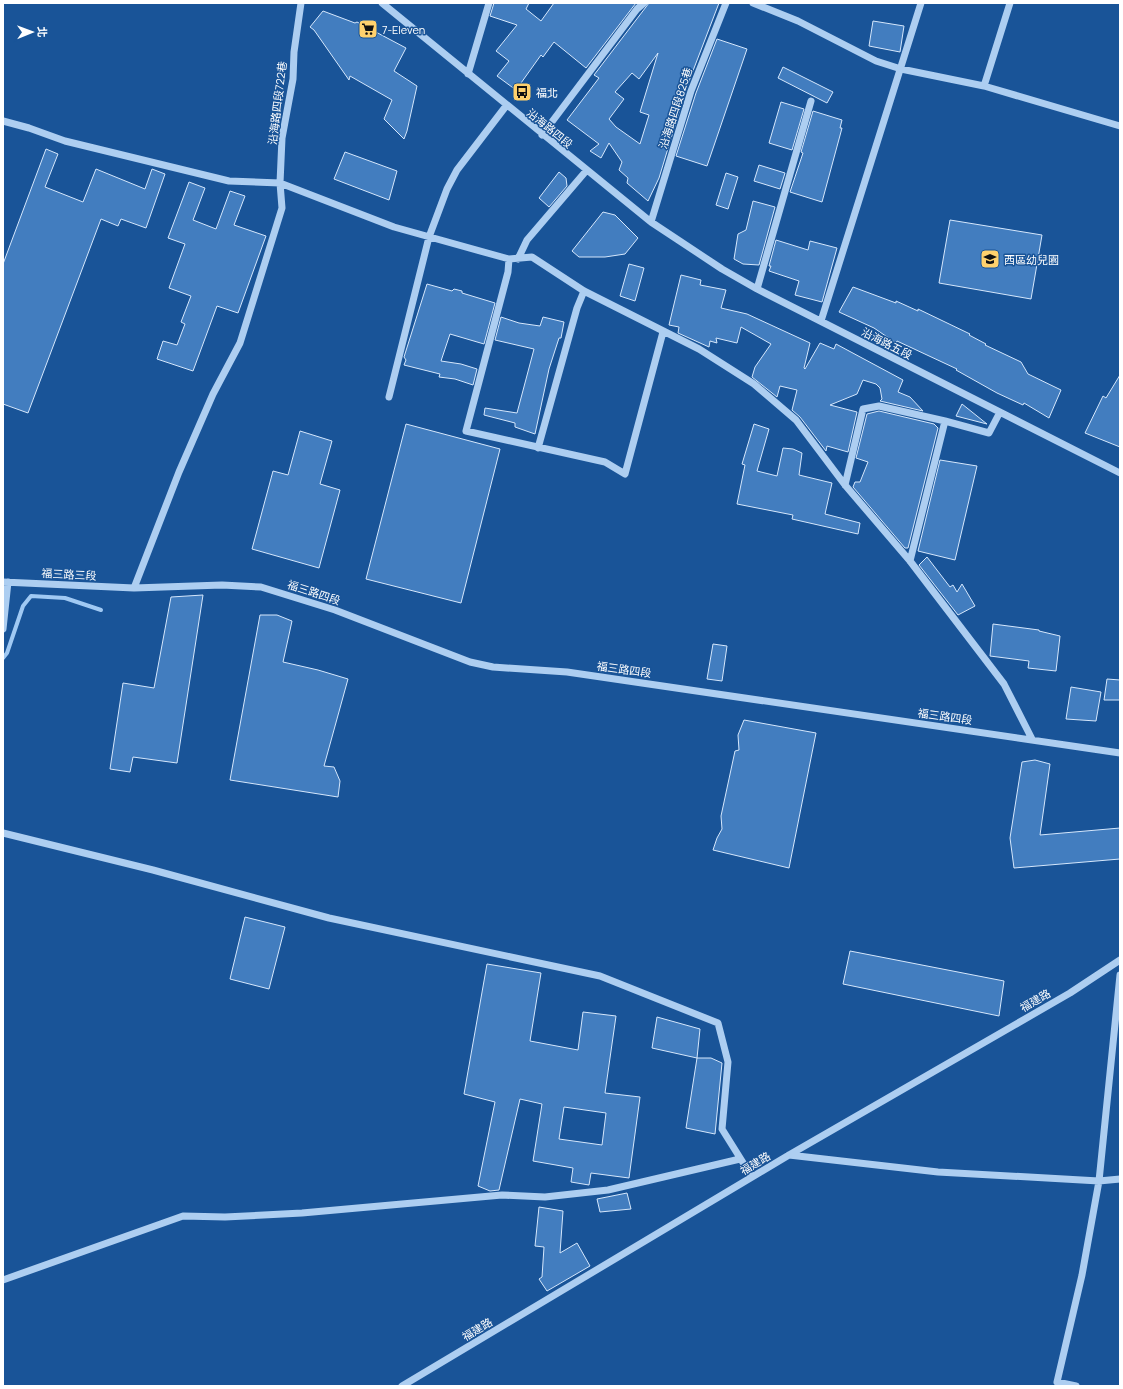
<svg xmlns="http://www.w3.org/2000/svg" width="1123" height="1389" font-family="Manrope,'Noto Sans TC',sans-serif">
  <rect width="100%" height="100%" fill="#195498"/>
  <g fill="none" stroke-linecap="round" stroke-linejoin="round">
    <!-- stream -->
    <path stroke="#a0c9f3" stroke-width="4" d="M3,658L7,653L23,606L31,596L65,598L101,610"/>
  </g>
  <!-- building -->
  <path fill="#427dbf" stroke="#d5e7fc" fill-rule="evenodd" d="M494,3H529L526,9L541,21L554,3H636L586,68L554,42L543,57L541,55L516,90L497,76L509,61L496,51L517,25L490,16Z
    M649,3H719L686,89L659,178L648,201L627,183L628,178L619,170L622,162L609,143L601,158L590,151L599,144L567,120L599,78L594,75ZM658,53L640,112L649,115L640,144L616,127L609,119L624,99L615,92L632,73L639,79Z
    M323,11L355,23L357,22L406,48L394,71L417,86L407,131L404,139L384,119L392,100L350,76L349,80L314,30L310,27Z
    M873,21L904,26L900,52L869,46Z
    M717,39L747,49L707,166L676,156L696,93Z
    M783,67L833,92L827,103L778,78Z
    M781,102L804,109L792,150L769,143Z
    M813,111L842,120L840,128H842L822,202L790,192L803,153L801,152Z
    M46,149L58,154L45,187L83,202L96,169L145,189L152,169L165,174L146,228L121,219L118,226L101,219L28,413L3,404V264Z
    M345,152L397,171L389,200L334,179Z
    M759,165L785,173L780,189L754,181Z
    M559,172L566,178L567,186L549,207L539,198Z
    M726,173L738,177L728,209L716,205Z
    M189,182L205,188L193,220L216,229L230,191L245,196L234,225L266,236L238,313L217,306L193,371L157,359L163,341L177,345L185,324L181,322L191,296L169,288L185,244L168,238Z
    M753,201L775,207L759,265L743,264L734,259L738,234L746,230Z
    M603,212L615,215L638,238L625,254L605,257H579L572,251Z
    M950,220L1042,235L1031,299L939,283Z
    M776,240L808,250L810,241L837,248L822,302L795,295L799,281L769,271L771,266H769Z
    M629,264L644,268L635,301L620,296Z
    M681,275L701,280L700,285L726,290L721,308L747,314L810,343L804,368L805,369L820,343L834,349L836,344L903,380L898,392L910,397L923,411L880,401L882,399L880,388L876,384L863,380L857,394L830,405L857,412L848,452L827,446L826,451L800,417L792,410L797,390L780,386L777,397L752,377L755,367L771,344L741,327L737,343L716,338L717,343L710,341L709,347L678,333L679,327L669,325Z
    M427,284L452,291L454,289L462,291V293L495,303L484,344L450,334L441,361L461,364L477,369L473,385L455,379L439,377L440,374L404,365L406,360L404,357Z
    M853,287L896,303V301L918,311V309L970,334L969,335L986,344L985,345L1021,362L1028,374L1061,390L1049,418L1024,403L1023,405L997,393L956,370L957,369L897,341L896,343L874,328L839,312Z
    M501,317L519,323L540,326L543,317L564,322L561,338H559L549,369L535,434L515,427V423L484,415L485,408L517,413L534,349L495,340Z
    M1120,375V447L1085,433L1103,396L1106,398Z
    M962,404L987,424L956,416Z
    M879,411L934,424L938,428L908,548H905L853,487L855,482H860L868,462L856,458L867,414Z
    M406,424L500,449L461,603L366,579Z
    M754,424L769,429L757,471L777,476L783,448L793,449L802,453L799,475L832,483L825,514L860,523L858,534L792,519L793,515L737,504L745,465L742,464Z
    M300,431L332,441L320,484L340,490L319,568L252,549L273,471L288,475Z
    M940,460L977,466L955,560L918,551Z
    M927,557L950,587L953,585L957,592L962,584L975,606L958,615L919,565Z
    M203,595L177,763L133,757L130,772L110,769L123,683L154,688L171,597Z
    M260,615H277L292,621L283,662L318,670L348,679L324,766L334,767L340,781L338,797L230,780Z
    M993,624L1039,630V631L1060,636L1056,671L1028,668L1029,661L990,656Z
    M713,644L727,646L722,681L707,679Z
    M1107,679L1120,680V700H1104Z
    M1071,687L1101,692L1096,721L1066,719Z
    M744,720L816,733L789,868L713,850L717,838L722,829L721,816L735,751L739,750L738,735Z
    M1035,760L1050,764L1040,835L1120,828V859L1014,868L1010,838L1022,762Z
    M245,917L285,927L269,989L230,979Z
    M850,951L1004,981L999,1016L843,984Z
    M487,964L541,973L530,1041L578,1050L583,1012L616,1016L605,1093L640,1097L629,1178L591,1173L589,1185L571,1182L573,1168L533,1161L542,1104L520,1099L499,1190L490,1191L478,1186L495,1102L464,1094ZM564,1107L606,1113L602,1145L559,1139Z
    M657,1017L700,1029L697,1058L652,1048Z
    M697,1058H711L722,1063L715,1134L686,1128Z
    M627,1193L631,1209L600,1212L597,1199Z
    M539,1207L563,1211L560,1253L577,1243L590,1266L547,1291L539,1279L542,1277L544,1247L535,1246Z"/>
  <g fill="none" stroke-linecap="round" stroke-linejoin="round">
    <!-- minor -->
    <path stroke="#adcef1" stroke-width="7" d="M382,3L651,222L722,269L757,289L1120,473
      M753,3L798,21L876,61L901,69L984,86L1120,126
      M468,74L489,3
      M984,86L1010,3
      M3,121L29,128L65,141L229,181L280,183L394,227L509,259L532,257L584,291L699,349L754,384L796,420L845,485L910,561L1004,684L1032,739
      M542,135L637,9L644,3
      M651,222L691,91L726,3
      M509,259L508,272L466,431L605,462L625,474L663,332
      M518,259L527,240L586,171
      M757,289L811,101
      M821,321L921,3
      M389,397L429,237L447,189L457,170L506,106
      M945,421L989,433L1000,412
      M538,448L577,308L584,291
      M845,485L863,409L879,406L945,421L910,561
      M3,582L134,588L222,585L261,587L335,610L470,662L493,667L567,672L1120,753
      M134,588L179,472L213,394L240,343L282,208L280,183L282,138L293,79L294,52L301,3
      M3,629L8,582
      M3,833L153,870L329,918L600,976L718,1023L728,1062L722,1129L752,1177
      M789,1155L938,1172L1099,1181L1120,1179
      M3,1280L183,1216L225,1217L302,1213L502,1195L545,1197L608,1190L740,1159
      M402,1386L789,1155L1070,993L1120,960
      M1076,1386L1057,1382L1082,1275L1099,1181L1120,975"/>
  </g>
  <!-- icons -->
  <defs>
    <g id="supermarket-square" transform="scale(1)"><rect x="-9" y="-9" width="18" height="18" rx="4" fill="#ffd16d" stroke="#195498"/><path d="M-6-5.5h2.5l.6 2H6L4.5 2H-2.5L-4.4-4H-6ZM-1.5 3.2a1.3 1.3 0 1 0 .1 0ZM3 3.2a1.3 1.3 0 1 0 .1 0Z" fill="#111"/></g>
    <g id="bus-square" transform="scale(1)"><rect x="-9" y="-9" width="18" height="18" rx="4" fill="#ffd16d" stroke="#195498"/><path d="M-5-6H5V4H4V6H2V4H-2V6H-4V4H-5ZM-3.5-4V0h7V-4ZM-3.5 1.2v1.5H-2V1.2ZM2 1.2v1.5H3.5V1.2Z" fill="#111"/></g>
    <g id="school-square" transform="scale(1)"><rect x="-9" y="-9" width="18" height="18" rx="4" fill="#ffd16d" stroke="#195498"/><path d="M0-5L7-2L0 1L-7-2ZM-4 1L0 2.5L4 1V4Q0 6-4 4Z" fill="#111"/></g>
  </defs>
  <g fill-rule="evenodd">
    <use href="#supermarket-square" x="368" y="29"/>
    <use href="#bus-square" x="522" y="92"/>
    <use href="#school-square" x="990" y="259"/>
  </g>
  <g text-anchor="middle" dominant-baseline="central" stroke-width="3" stroke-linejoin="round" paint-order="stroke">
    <!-- poi labels -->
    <g font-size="11" fill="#fff" stroke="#195498" text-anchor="start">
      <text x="382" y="29">7-Eleven</text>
      <text x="536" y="92">福北</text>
      <text x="1004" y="259">西區幼兒園</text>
    </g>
    <!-- street labels -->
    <g font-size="11" fill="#fff" stroke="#195498">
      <text transform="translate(277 103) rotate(-83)">沿海路四段722巷</text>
      <text transform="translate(675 108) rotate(-72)">沿海路四段825巷</text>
      <text transform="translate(550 128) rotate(39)">沿海路四段</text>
      <text transform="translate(887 343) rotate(27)">沿海路五段</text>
      <text transform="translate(69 574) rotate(3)">福三路三段</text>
      <text transform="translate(314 592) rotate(18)">福三路四段</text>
      <text transform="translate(624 669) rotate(8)">福三路四段</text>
      <text transform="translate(945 716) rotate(8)">福三路四段</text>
      <text transform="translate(1035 1000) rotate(-30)">福建路</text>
      <text transform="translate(755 1163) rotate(-31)">福建路</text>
      <text transform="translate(477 1329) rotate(-31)">福建路</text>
    </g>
  </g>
  <!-- border -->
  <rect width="1123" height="1389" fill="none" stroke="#ffffff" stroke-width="8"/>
  <!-- north arrow -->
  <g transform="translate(32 32) rotate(89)" stroke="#195498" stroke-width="3" paint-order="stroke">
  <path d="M0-3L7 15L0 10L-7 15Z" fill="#ffffff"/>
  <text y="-6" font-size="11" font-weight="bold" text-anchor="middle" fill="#ffffff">北</text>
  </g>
</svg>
